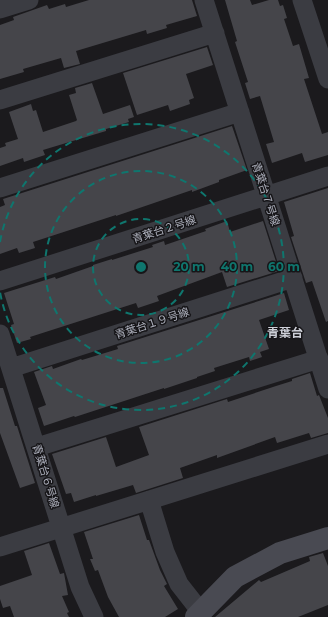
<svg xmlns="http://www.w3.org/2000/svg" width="328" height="617" font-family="Montserrat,'Noto Sans JP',sans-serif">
  <rect width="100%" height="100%" fill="#1b1a1d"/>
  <!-- building -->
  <path fill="#45454a" d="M89,0H192L197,16L166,25L167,28L147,34L146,30L76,51L80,64L64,68L61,58L23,69L24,72L0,79V25L14,20L13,17L47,5L49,9L65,4L66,7Z
    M225,0H250L252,5L269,0H278L280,6L283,5L287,18L284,19L293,46L299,44L309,78L304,79L322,134L328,132V155L305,162L302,153L272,163L266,144L274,142L260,96L250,99L245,83L248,82L235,42L237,41Z
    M207,47L213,65L186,74L194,98L189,100L190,104L170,111L168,105L137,115L123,73Z
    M92,83L103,114L130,105L134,117L128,119L129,122L106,129V131L43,150L45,155L24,162L23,158L0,166V148L6,146L5,143L18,139L9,112L31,104L33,111L36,110L43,132L76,121L77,120L69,95L76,93L75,88Z
    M232,126L247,170L219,180V182L192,192V190L116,216V215L33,242L35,248L19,253L17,248L0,254V207L5,205L3,199Z
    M328,188V321L326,322L312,281L306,283L291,237L294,236L284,202Z
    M227,221L230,232L263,221L279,271L227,287L222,272L157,296L159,301L138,308L136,303L30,337L31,339L17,343L11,325L14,324L4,293L55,277L56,279L93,266V265L112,259V260L153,247L152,245L164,241L165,245L206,231L205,229Z
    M284,293L289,310L259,320L269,349L260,352L262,357L250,361L249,357L214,368L215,371L197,377V378L164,389V388L75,417L74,416L44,426L38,408L46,405L34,372L52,366L53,369L81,359L82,360L118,349L117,346Z
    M310,373L317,396L319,395L328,418V433L311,438L309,433L277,443L275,437L217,458V455L180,468L183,478L136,493L133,485L96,496V495L74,502L71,493L66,494L52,454L106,437L116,467L149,455L139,427L227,399L228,402L276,386L292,381V379Z
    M0,388H3L15,426H17L35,483L20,488L0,433Z
    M139,515L147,540H149L160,570L167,584L164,586L178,609L165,617H119L108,597L98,570L95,571L90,559H93L84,532Z
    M49,543L60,574L64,573L68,595L62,596L69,612L67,613L69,617H14L10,606L3,608L0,599V586L32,575L24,551Z
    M323,553L328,566V605L298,617H215L259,580L261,582L310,561L309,557Z"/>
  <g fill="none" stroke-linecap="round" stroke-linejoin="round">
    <!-- street -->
    <path stroke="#3b3c42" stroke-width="19" d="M204,0L328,389
      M302,0L328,79
      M0,9L29,0
      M0,100L215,33
      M0,188L240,112
      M0,281L328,176
      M0,334L80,587L94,617
      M11,368L293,278
      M37,447L319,359
      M149,500L165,552L179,584L201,612
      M0,547L328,444"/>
    <!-- secondary -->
    <path stroke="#494a52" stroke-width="22" d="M196,617L235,577L280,553L328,538"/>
  </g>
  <!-- distance rings -->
  <g fill="none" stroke="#0f766e" stroke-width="2" stroke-dasharray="7 5">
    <circle cx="141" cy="267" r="48"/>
    <circle cx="141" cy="267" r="96"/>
    <path d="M0 242A143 143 0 1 1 0 292"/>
  </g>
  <g text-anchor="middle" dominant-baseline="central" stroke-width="3" stroke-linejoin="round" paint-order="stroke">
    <!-- street labels -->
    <g font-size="11" fill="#adb0bc" stroke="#161518">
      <text transform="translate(266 194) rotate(72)">青葉台７号線</text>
      <text transform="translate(164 229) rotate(-18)">青葉台２号線</text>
      <text transform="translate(152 323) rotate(-18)">青葉台１９号線</text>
      <text transform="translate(46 476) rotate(73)">青葉台６号線</text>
    </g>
    <!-- neighbourhood labels -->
    <g font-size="12" font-weight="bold" fill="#ced0d8" stroke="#161518">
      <text x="285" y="332">青葉台</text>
    </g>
  </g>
  <circle cx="141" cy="267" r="6" fill="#0f766e" stroke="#161518" stroke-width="2"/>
  <g font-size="12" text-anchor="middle" font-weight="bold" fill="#0f766e" stroke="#161518" stroke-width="3" stroke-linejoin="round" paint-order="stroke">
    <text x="189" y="271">20 m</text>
    <text x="237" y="271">40 m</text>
    <text x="284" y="271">60 m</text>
  </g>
</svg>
